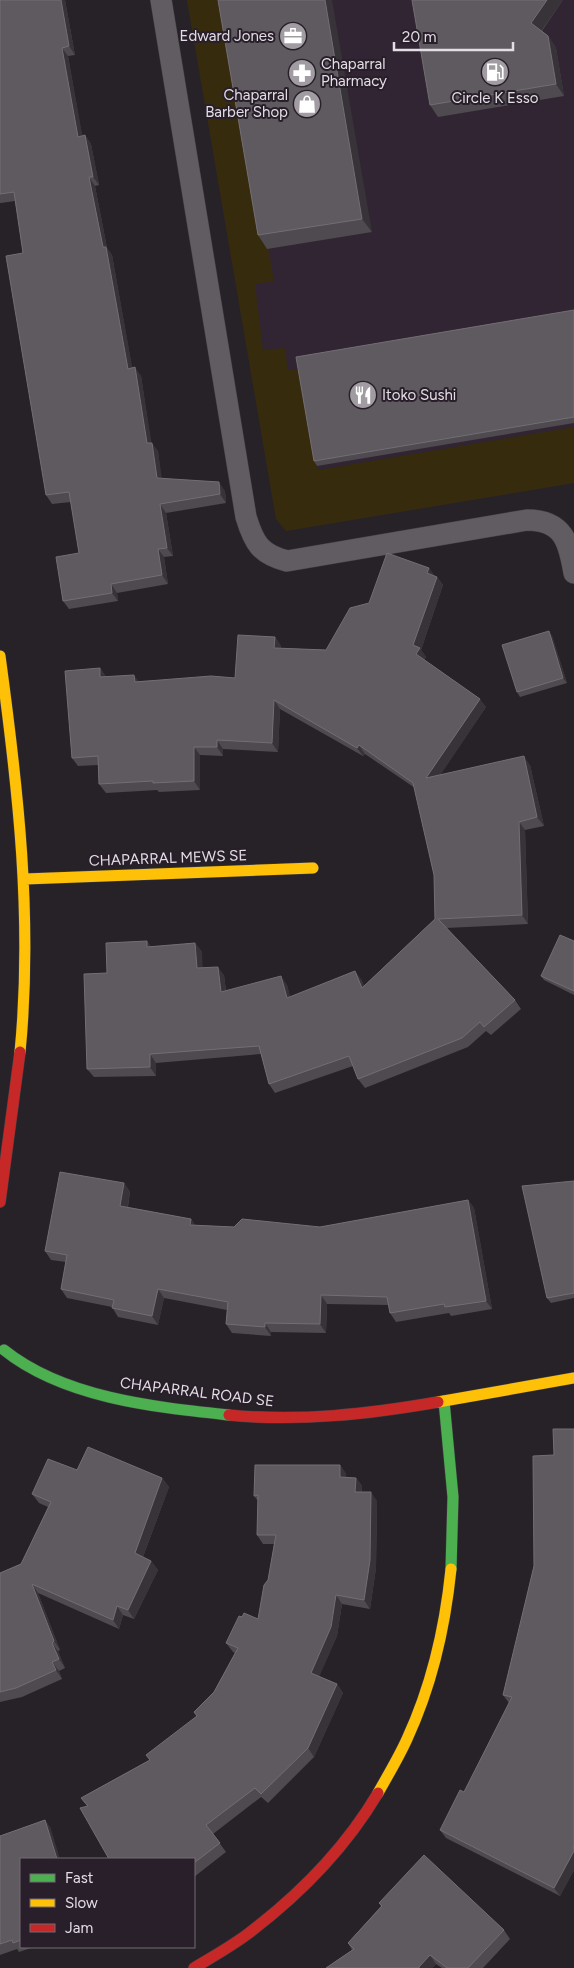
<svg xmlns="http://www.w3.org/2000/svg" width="574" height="1968" font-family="Figtree,sans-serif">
  <rect width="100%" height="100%" fill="#272227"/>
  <!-- built -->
  <path fill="#312534" d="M187,0H574V483L286,531L276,519Z"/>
  <!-- green -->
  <path fill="#372b0e" d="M187,0H224L274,281L255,284L263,350L285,348L288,370L300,369L318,470L574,427V483L286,531L276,519Z"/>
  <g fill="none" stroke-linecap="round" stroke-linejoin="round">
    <!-- lane casing -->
    <g stroke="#413e43" stroke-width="22">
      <path id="lane" d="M161,0L246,517C254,543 260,554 287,561L527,520C564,520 569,543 574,573"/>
    </g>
    <!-- fast casing -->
    <g stroke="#413e43" stroke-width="12">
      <path id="fast" d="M4,1350C64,1398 154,1407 229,1415
        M444,1401L453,1497L451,1569"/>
    </g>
    <!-- slow casing -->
    <g stroke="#413e43" stroke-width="12">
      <path id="slow" d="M0,656C18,788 33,919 20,1052
        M25,879L313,868
        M438,1402L574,1378
        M378,1793C388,1775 399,1757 407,1739C432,1685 445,1628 451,1569"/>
    </g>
    <!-- jam casing -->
    <g stroke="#413e43" stroke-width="12">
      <path id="jam" d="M0,1202L20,1052
        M229,1415C299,1422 369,1414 438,1402
        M194,1968C212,1957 232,1946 249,1933C299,1895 346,1847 378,1793"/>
    </g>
    <!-- lane -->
    <use href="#lane" stroke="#605c61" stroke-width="21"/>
    <!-- fast -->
    <use href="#fast" stroke="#4caf50" stroke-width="11"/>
    <!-- slow -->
    <use href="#slow" stroke="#ffc107" stroke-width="11"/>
    <!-- jam -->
    <use href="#jam" stroke="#c62828" stroke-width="11"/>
  </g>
  <!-- wall -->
  <path fill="#4e4a4f" d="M0,0H65L75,55L68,56L82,136L85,135L91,144L99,185L95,186L107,248L112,255L132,368L141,376L151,443L158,451L161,478L225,491L226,503L166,513L173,556L164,557L168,584L117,593L118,601L69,609L63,601L79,553L71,502L52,504L46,495L23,253L15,201L1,203H0Z
    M218,0L372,232L267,249L258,235Z
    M563,0L542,31L548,36L556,48L564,96L438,117L430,105Z
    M574,310V423L317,466L314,461Z
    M434,576L437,577L443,585L421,650L426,657L424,660L486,707L440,775L530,765L544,826L525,830L528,924L446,928L515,1000L521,1009L491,1035L486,1031L468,1047L365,1088L358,1079L353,1066L275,1093L269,1084L261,1054L156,1063V1076L94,1077L87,1069L107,973L147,941L151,947L195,943L202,952V968L224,975L226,991L287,985L290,997L361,979L364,986L435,919L434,875L415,788L365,754L363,756L280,709L278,752L223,749V756L200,755V790L159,792L157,790L106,793L99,784L98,765L78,766L72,758L100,668L106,677L139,681L235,678L275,637L281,646V648L326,650L369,603Z
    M552,636L567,683L520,697L517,692Z
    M574,941V995L544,980L541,976Z
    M574,1181V1298L551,1303L547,1298Z
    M124,1183L130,1192L128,1207L191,1219L195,1225L234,1227H320L468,1200L474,1208L492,1309L451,1316L449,1313L396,1322L390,1313L388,1305L327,1304L326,1333L271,1332V1336L232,1333L226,1324L227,1310L164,1298L158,1325L118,1317L112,1307L67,1298L61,1289L66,1262L51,1260L45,1251Z
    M574,1429V1870L560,1896L446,1838L440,1830L464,1792L509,1703L503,1695L534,1566L554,1455Z
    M340,1465L346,1474V1477L356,1478L362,1486V1492L377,1501L376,1568L370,1609L342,1604L337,1636L319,1676L337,1684L343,1693L314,1757L268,1803L261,1797L213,1834L226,1852L194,1877V1859L87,1806L81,1798L150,1760L197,1716L194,1712L214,1692L235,1653L233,1652L226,1643L242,1617L258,1619L268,1580L274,1544H263L257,1535L258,1501L254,1496Z
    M77,1470L162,1478L169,1487L143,1557L151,1561L158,1570L134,1619L123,1615L119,1629L38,1593L60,1650L58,1651L65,1668L59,1671L62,1679L22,1697L0,1702V1573L21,1564L48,1507L39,1503L32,1494Z
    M45,1820L51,1829L21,1859V1947H34L19,1952L17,1949L0,1955V1836Z
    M379,1903L504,1930L510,1939L483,1968H442L436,1964L432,1968H326L352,1950L348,1943L381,1906Z"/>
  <!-- shaded-wall -->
  <path fill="#383338" d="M61,0H65L75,55L69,46Z
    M325,0H332L372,232L362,219Z
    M547,0H563L539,34L531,23Z
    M548,36L556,48L564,96L556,84Z
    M62,48L68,56L84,145L78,137Z
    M85,135L91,144L99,185L93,177Z
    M89,177L95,186L107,248L112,255L134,377L128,369L103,247Z
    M135,367L141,376L153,452L147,443Z
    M152,443L158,451L163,486L157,478Z
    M219,482L225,491L226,503L220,494Z
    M160,504L166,513L173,556L167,548Z
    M158,549L164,557L168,584L162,575Z
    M429,568L435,576L427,573Z
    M437,577L443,585L421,650L426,657L422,663L416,654L413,645Z
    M111,584L117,593L118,601L112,593Z
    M549,631L552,636L567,683L563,678Z
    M275,637L281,646L280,657L274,648Z
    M100,668L106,677H100Z
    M134,675L140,683L135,682Z
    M480,699L486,707L433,786L426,778Z
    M274,700L280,709L278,752L272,743Z
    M217,740L223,749V756L217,747Z
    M359,745L365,754L363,756L357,748Z
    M194,747L200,755V790L194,781Z
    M524,756L530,765L544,826L537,817Z
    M519,822L525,830L528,924L522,915Z
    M147,941L153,950L147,947Z
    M195,943L202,952L203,977L197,968Z
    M218,967L224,975L227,1001L221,992Z
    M355,971L361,979L368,997L362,988Z
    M281,976L287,985L293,1007L287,998Z
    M150,1054L156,1063V1076L150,1067Z
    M124,1183L130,1192L126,1215L120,1206Z
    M468,1200L474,1208L492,1309L486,1301Z
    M191,1219L197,1228L190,1225Z
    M158,1289L164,1298L158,1325L152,1316Z
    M321,1295L327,1304L326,1333L320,1324Z
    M265,1323L271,1332V1336L265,1327Z
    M340,1465L346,1474V1486L340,1477Z
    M162,1478L169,1487L141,1562L135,1553Z
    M356,1478L362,1486L361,1501L355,1492Z
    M371,1492L377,1501L376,1568L370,1609L364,1600Z
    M151,1561L158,1570L134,1619L128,1610Z
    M32,1584L38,1593L60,1650L54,1641Z
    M336,1595L342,1604L337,1636L317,1682L311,1673Z
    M117,1606L123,1615L119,1629L113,1620Z
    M52,1643L58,1651L65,1668L59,1659Z
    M52,1662L59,1671L62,1679L56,1670Z
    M337,1684L343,1693L314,1757L308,1748Z
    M45,1820L51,1829L60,1859H57Z
    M574,1851V1870L560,1896L554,1888Z
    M430,1955L436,1964L432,1968H419V1967Z"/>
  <!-- building -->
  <path fill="#5e5a5f" stroke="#736e74" d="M0,0H61L69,46L62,48L78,137L85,135L93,177H89L103,247H106L128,369L135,367L147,443H152L157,478L219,482L220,494L160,504L167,548L158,549L162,575L111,584L112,593L63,601L56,557L79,553L69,492L46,495L6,256L23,253L14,192L0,194Z
    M218,0H325L362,219L258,235Z
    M412,0H547L531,23L548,36L556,84L430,105Z
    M574,310V417L314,461L296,357Z
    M387,553L429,568L427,573L437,577L413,645L420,648L416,654L480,699L426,778L524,756L537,817L519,822L522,915L438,919L515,1000L484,1027L480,1022L462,1038L358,1079L349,1056L269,1084L259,1046L150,1054V1067L87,1069L84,974L107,973L106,943L147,941V947L195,943L197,968L218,967L221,992L281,976L287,998L355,971L362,988L435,919L434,875L413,783L359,745L357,748L274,700L272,743L217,740V747H194V781L153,783V781L99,784L98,756L72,758L65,671L100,668V677L134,675L135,682L211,676L235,678L238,635L275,637L274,648L326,650L350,608L369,603Z
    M549,631L563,678L517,692L502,645Z
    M560,935L574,941V991L541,976Z
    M60,1172L124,1183L120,1206L191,1219L190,1225L234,1227L242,1219L320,1227L468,1200L486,1301L445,1307L444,1304L390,1313L387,1297L321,1295L320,1324L265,1323V1327L226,1324L228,1302L158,1289L152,1316L112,1308L114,1300L61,1289L67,1255L45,1251Z
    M574,1181V1293L547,1298L522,1186Z
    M553,1429H574V1846L573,1848H574V1851L554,1888L440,1830L460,1790L464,1792L512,1697L503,1695L534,1566L533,1456L554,1455Z
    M88,1447L162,1478L135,1553L151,1561L128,1610L117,1606L113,1620L32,1584L54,1641L52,1643L59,1659L52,1662L56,1670L16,1688L0,1692V1573L21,1564L51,1502L32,1494L48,1459L77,1470Z
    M255,1465H340V1477L356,1478L355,1492H371L370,1560L364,1600L336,1595L331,1627L311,1673L337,1684L308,1748L261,1794L255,1788L206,1825L220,1843L194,1863V1859H109L80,1808L88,1806L81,1798L150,1760L146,1755L197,1716L194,1712L214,1692L238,1648L226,1643L239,1616L242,1617L244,1613L258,1619L264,1585L268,1580L276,1535H257L258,1495L254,1496Z
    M45,1820L57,1859H21V1940L13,1943L12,1940L0,1944V1836Z
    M424,1855L504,1930L468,1968H447L430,1955L419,1967V1968H326L354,1949L348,1943L382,1906L379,1903Z"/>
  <!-- icons -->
  <defs>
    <g id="office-disc" transform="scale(1.4375)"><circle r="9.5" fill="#a19ca2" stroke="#281f2a"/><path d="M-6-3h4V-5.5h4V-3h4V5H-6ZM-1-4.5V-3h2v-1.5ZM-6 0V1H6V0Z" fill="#fff"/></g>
    <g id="fuel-disc" transform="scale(1.4375)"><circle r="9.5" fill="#a19ca2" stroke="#281f2a"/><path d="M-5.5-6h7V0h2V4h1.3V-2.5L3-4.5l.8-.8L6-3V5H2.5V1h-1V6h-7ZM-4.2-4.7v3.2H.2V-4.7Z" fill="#fff"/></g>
    <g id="pharmacy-disc" transform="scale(1.4375)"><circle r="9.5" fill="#a19ca2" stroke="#281f2a"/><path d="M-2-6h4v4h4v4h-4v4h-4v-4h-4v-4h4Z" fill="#fff"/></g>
    <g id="shop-disc" transform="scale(1.4375)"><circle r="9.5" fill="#a19ca2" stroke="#281f2a"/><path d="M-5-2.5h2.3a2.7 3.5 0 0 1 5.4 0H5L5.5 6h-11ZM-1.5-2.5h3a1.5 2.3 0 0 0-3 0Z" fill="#fff"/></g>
    <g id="restaurant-disc" transform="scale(1.4375)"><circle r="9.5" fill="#a19ca2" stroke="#281f2a"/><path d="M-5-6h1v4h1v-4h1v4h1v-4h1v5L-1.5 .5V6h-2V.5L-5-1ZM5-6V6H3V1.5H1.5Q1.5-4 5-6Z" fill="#fff"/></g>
  </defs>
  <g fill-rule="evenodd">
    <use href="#office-disc" x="293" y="36"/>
    <use href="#fuel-disc" x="495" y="72"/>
    <use href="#pharmacy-disc" x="302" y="73"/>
    <use href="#shop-disc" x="307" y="104"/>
    <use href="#restaurant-disc" x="363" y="395"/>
  </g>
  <g text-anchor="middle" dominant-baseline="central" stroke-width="4" stroke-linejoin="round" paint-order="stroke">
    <!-- poi labels -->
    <g font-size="15" fill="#e3dde5" stroke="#281f2a" text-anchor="end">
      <text x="274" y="36">Edward Jones</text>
      <text x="321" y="64" text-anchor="start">Chaparral<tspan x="321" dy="17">Pharmacy</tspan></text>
      <text x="288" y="95">Chaparral<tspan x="288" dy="17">Barber Shop</tspan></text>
      <text x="495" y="98" text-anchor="middle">Circle K Esso</text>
      <text x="382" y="395" text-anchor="start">Itoko Sushi</text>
    </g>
    <!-- street labels -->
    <g font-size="15" fill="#e3dde5" stroke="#281f2a">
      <text transform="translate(168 858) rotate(-2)">CHAPARRAL MEWS SE</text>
      <text transform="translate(197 1392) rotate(7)">CHAPARRAL ROAD SE</text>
    </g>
  </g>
  <!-- legend -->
  <rect x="20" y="1858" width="175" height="90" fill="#281f2a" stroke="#736b75"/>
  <rect x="30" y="1874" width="25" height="8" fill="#4caf50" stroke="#736b75"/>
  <text x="65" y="1883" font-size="15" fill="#e3dde5">Fast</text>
  <rect x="30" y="1899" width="25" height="8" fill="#ffc107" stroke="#736b75"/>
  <text x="65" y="1908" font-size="15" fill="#e3dde5">Slow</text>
  <rect x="30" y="1924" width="25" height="8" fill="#c62828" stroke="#736b75"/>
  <text x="65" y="1933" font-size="15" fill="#e3dde5">Jam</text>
  <!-- scale -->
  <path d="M394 42v8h119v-8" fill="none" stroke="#e3dde5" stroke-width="2.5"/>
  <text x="402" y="42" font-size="15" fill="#e3dde5" stroke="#281f2a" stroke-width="4" paint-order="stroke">20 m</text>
</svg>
